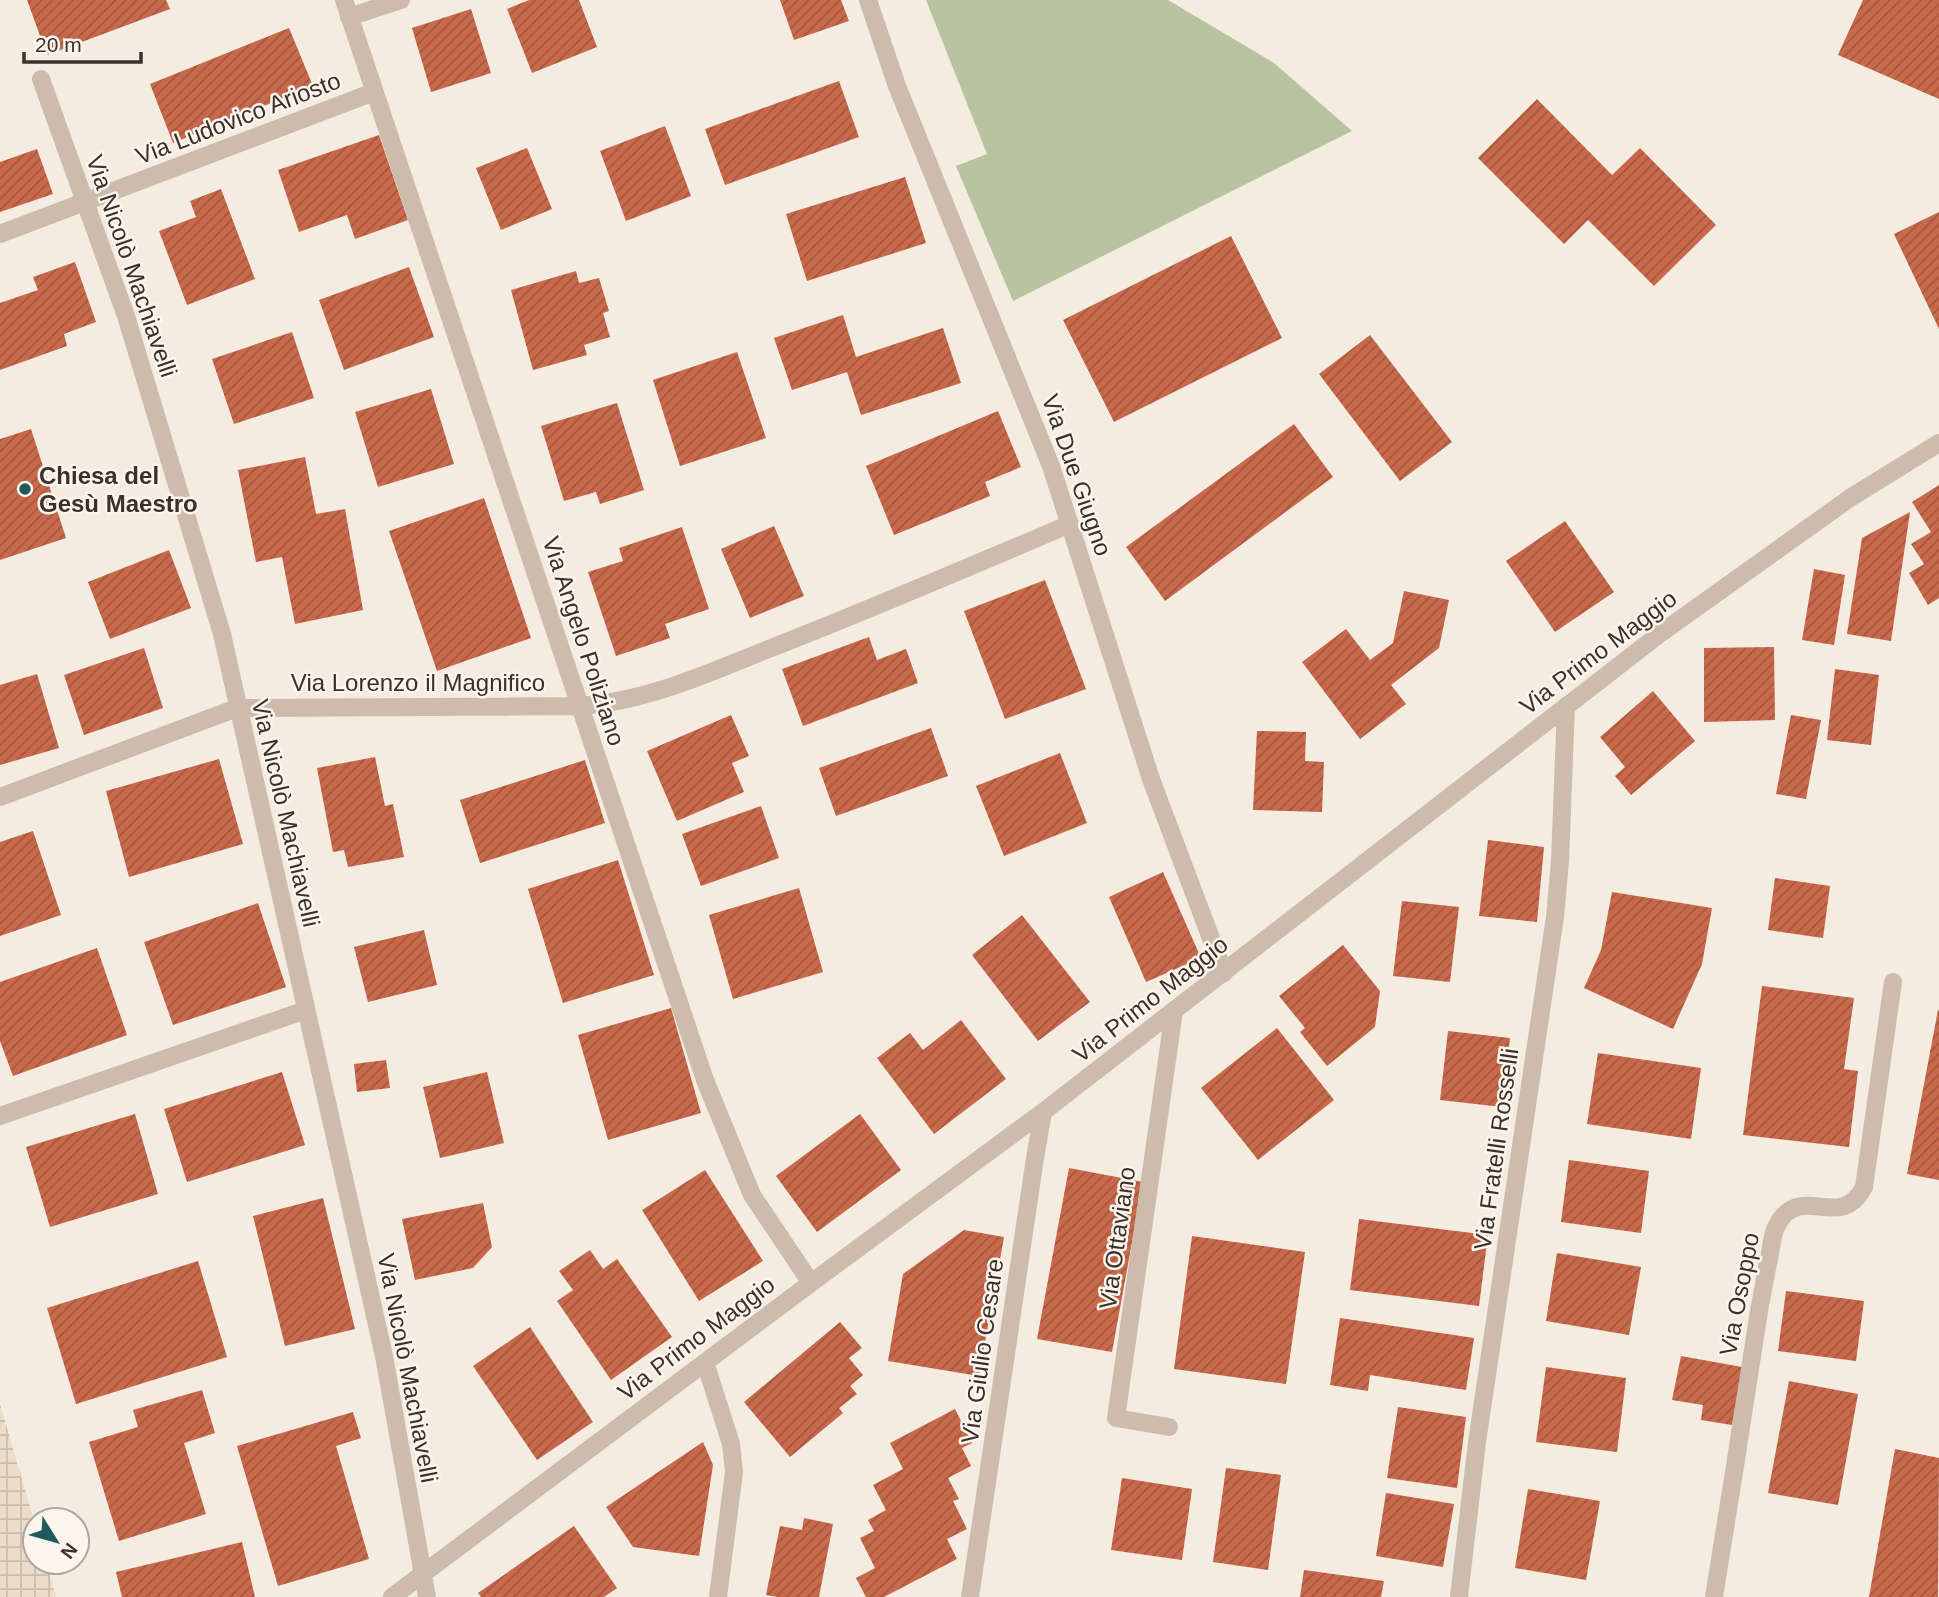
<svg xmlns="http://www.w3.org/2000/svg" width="1939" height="1597" font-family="Arial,sans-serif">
  <defs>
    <pattern id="plaza-grid" width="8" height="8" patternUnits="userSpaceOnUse" patternTransform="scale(1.75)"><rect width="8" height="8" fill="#ecdcc8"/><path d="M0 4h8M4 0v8" fill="none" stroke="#cbbdac"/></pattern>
    <pattern id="building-hatch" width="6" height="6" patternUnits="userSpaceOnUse" patternTransform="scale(1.75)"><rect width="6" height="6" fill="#c8694b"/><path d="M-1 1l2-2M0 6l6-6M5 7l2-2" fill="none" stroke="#a4573f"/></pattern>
  </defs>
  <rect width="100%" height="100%" fill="#f4ebe1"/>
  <!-- green -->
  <path fill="#b8c4a0" d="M926,0H1168L1274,63L1352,131L1013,301L956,166L987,154Z"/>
  <!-- plaza -->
  <path fill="url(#plaza-grid)" d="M0,1404L35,1524V1562H46L56,1597H0Z"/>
  <!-- building -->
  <path fill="url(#building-hatch)" d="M27,0H166L170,9L47,55Z
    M529,0H579L597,47L532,73L507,9Z
    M780,0H841L849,21L794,40Z
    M1863,0H1939V99L1838,55Z
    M471,9L491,73L431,92L412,28Z
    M289,28L313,86L173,143L150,84Z
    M839,81L859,137L725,185L705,129Z
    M1537,99L1612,175L1640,148L1716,225L1654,286L1588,220L1564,244L1478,158Z
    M665,126L691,196L626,221L600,151Z
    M379,135L408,220L355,239L347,215L299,232L278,170Z
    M527,148L552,209L501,230L476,168Z
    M37,149L53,194L0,212V162Z
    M905,177L926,243L807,281L786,214Z
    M221,189L255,279L187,305L159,231L196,217L190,201Z
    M1939,212V329L1894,234Z
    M1231,236L1282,338L1114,422L1063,320Z
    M75,262L96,322L64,334L67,346L0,370V303L38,290L33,277Z
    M409,267L434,337L344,370L319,300Z
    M576,271L579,283L599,278L609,311L603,313L610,337L584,345L587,355L533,370L511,290Z
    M843,315L856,357L943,328L961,383L861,415L847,372L792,390L774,338Z
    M292,332L314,398L234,424L212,359Z
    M1370,335L1452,442L1400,481L1319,374Z
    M737,352L766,438L680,466L653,380Z
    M431,389L454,464L378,487L355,412Z
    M617,403L644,490L600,504L596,492L564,501L541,426Z
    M998,411L1021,467L985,482L990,496L894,535L866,466Z
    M1294,424L1333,477L1165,601L1126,547Z
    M31,429L66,538L0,560V439Z
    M305,457L316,514L345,509L363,610L295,624L282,557L256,562L238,470Z
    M1939,485V598L1928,605L1909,573L1924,564L1911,544L1931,532L1912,502Z
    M484,498L531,638L437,671L389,531Z
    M1910,512L1891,641L1847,634L1862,538Z
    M1565,521L1614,592L1555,632L1506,561Z
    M774,526L804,596L750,618L721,549Z
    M682,527L709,609L665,624L670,638L616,656L588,572L623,561L619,548Z
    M169,550L191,608L110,639L88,582Z
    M1814,569L1845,575L1834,645L1802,640Z
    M1045,580L1086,689L1005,719L964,611Z
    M1404,591L1449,600L1439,648L1391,685L1406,704L1360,739L1302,662L1346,629L1370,660L1393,643Z
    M869,637L877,660L906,649L918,683L803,726L782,669Z
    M1774,647L1775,720L1704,722V648Z
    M144,648L163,708L84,735L64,675Z
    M1835,669L1879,675L1871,745L1827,740Z
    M37,674L59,748L0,765V685Z
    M1653,691L1695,741L1631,795L1615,776L1625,767L1600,737Z
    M731,715L749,756L732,763L744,792L677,821L647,751Z
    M1791,715L1821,720L1806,799L1776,794Z
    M931,728L948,776L836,816L819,768Z
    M1257,731L1306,732L1305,761L1324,762L1322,812L1253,810Z
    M1060,753L1087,823L1004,856L976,786Z
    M375,757L385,806L393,804L404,857L348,867L344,850L333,852L317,768Z
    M219,759L243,844L129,877L106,791Z
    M585,760L605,823L480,863L460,800Z
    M761,806L779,858L701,886L682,834Z
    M33,831L61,915L0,936V842Z
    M1488,840L1544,847L1537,922L1479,916Z
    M618,860L654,975L563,1003L528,889Z
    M1163,872L1201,958L1146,982L1109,897Z
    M1775,878L1830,886L1823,938L1768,930Z
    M799,888L823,972L733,999L709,915Z
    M1612,892L1712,908L1702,964L1673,1029L1584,988L1601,950Z
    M1402,901L1459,907L1450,982L1393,976Z
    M258,903L286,987L173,1025L144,942Z
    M1022,915L1090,1002L1038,1041L972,955Z
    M424,930L437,985L368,1002L354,947Z
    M1343,945L1380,991L1375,1027L1327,1066L1300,1032L1305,1028L1279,996Z
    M97,948L127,1035L13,1076L0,1041V982Z
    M1762,986L1854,998L1844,1069L1858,1071L1849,1147L1743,1135Z
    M671,1008L701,1113L608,1140L578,1035Z
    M1938,1010L1939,1011V1180L1907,1174Z
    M961,1020L1006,1079L934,1134L877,1058L910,1033L923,1050Z
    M1277,1028L1334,1100L1258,1160L1201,1088Z
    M1448,1031L1510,1038L1502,1107L1440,1100Z
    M1598,1053L1701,1068L1691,1139L1587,1124Z
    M386,1060L390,1088L357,1092L354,1064Z
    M282,1072L305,1145L187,1182L164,1109Z
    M487,1072L504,1143L440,1158L423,1087Z
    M135,1114L158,1194L50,1227L26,1147Z
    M860,1114L901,1170L817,1232L776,1176Z
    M1569,1160L1649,1171L1641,1233L1561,1222Z
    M1069,1168L1143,1182L1112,1352L1037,1339Z
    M705,1170L763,1261L699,1301L642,1210Z
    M323,1198L355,1329L285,1346L253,1216Z
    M483,1203L492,1247L473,1268L415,1280L402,1219Z
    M1359,1219L1488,1235L1479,1306L1350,1290Z
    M964,1230L1004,1237L979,1376L888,1361L903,1274Z
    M1192,1236L1305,1252L1286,1384L1174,1369Z
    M590,1250L603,1269L617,1259L672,1337L611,1380L557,1301L573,1290L559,1271Z
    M1557,1253L1641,1267L1629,1335L1546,1321Z
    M198,1261L227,1357L76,1404L47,1308Z
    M1786,1291L1864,1301L1856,1361L1778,1351Z
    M1340,1318L1474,1338L1466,1390L1370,1375L1368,1391L1330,1385Z
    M840,1322L862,1348L849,1358L863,1375L850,1386L857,1394L839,1408L843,1413L790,1457L744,1402Z
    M530,1327L593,1422L537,1460L473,1366Z
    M1681,1356L1742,1367L1732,1425L1701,1420L1703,1405L1672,1400Z
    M1546,1367L1626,1378L1617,1452L1536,1442Z
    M1789,1381L1858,1394L1838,1505L1768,1493Z
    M202,1390L215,1433L184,1443L206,1514L119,1541L89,1442L138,1427L133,1410Z
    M1398,1407L1466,1417L1457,1488L1387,1478Z
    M955,1409L972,1443L962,1448L971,1466L948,1478L959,1499L953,1501L967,1529L947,1539L957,1559L884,1597H866L856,1578L875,1568L860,1538L874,1531L868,1520L886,1510L873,1485L903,1469L890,1443Z
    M353,1412L361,1438L336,1446L369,1559L278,1586L237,1446Z
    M703,1442L713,1465L699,1556L633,1547L606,1507Z
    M1895,1449L1939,1458L1938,1597H1869Z
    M1226,1468L1281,1475L1268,1570L1213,1562Z
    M1122,1478L1192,1489L1182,1560L1111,1550Z
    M1528,1489L1600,1501L1586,1580L1515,1568Z
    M1386,1493L1454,1504L1443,1567L1376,1556Z
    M804,1518L833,1524L819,1597H778L766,1595L780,1526L802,1530Z
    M574,1526L617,1588L604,1597H481L478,1593Z
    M242,1542L255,1597H122L116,1572Z
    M1304,1570L1384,1581L1381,1597H1300Z"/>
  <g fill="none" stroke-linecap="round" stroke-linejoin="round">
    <!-- minor -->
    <path stroke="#cdbbac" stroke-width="18" d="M344,0L705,1080L752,1195L811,1283
      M868,0L897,86L1051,466L1151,779L1224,973
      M349,17L401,0
      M41,79L126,316L222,634L384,1356L427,1597
      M0,234L374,92
      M0,797L237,708L579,706C645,702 706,674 766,650C869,610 969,567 1070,524
      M0,1116L306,1010
      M705,1362L731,1444L734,1472L718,1597
      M1169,1427L1116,1418L1174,1011
      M392,1597L811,1283L1043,1112L1661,633L1850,498L1939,443
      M970,1597L1035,1158L1043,1112
      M1459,1597L1477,1442L1555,917L1560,861L1566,706
      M1714,1597C1728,1512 1741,1428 1754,1343C1758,1315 1763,1287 1769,1259C1771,1249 1772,1236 1776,1227C1800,1179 1839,1234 1864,1187L1893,982"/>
  </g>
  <!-- markers -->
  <circle fill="#1f5a5e" stroke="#fbf5ee" stroke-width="2.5" cx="25" cy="489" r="7"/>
  <g text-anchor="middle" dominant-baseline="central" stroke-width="5" stroke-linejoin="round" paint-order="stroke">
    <!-- street labels -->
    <g font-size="24" fill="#3b302b" stroke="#fbf5ee">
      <text transform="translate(238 118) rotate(-21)">Via Ludovico Ariosto</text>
      <text transform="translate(132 266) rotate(71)">Via Nicolò Machiavelli</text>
      <text transform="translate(1077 475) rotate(71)">Via Due Giugno</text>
      <text transform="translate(584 641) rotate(72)">Via Angelo Poliziano</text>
      <text transform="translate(1598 652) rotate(-37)">Via Primo Maggio</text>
      <text x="418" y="682">Via Lorenzo il Magnifico</text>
      <text transform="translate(286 813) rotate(77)">Via Nicolò Machiavelli</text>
      <text transform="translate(1150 999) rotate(-38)">Via Primo Maggio</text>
      <text transform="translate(1496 1149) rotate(-82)">Via Fratelli Rosselli</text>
      <text transform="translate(1117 1238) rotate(-82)">Via Ottaviano</text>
      <text transform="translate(1739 1294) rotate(-79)">Via Osoppo</text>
      <text transform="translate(696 1338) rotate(-37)">Via Primo Maggio</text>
      <text transform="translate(982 1351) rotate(-82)">Via Giulio Cesare</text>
      <text transform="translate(408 1368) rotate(79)">Via Nicolò Machiavelli</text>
    </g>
    <!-- poi labels -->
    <g font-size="24" font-weight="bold" fill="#3b302b" stroke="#fbf5ee" text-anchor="start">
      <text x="39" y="475">Chiesa del<tspan x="39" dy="28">Gesù Maestro</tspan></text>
    </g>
  </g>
  <!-- north arrow -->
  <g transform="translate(56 1541) rotate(127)"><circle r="33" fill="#fbf5ee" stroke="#aea6a0" stroke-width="2"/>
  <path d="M0-5L12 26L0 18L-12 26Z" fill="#1f5a5e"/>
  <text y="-10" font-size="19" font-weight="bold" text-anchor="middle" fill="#3b302b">N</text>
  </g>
  <!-- scale -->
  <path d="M24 52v10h117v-10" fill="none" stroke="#3b302b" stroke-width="3.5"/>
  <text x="35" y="52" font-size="21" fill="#3b302b" stroke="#fbf5ee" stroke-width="5" paint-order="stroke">20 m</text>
</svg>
